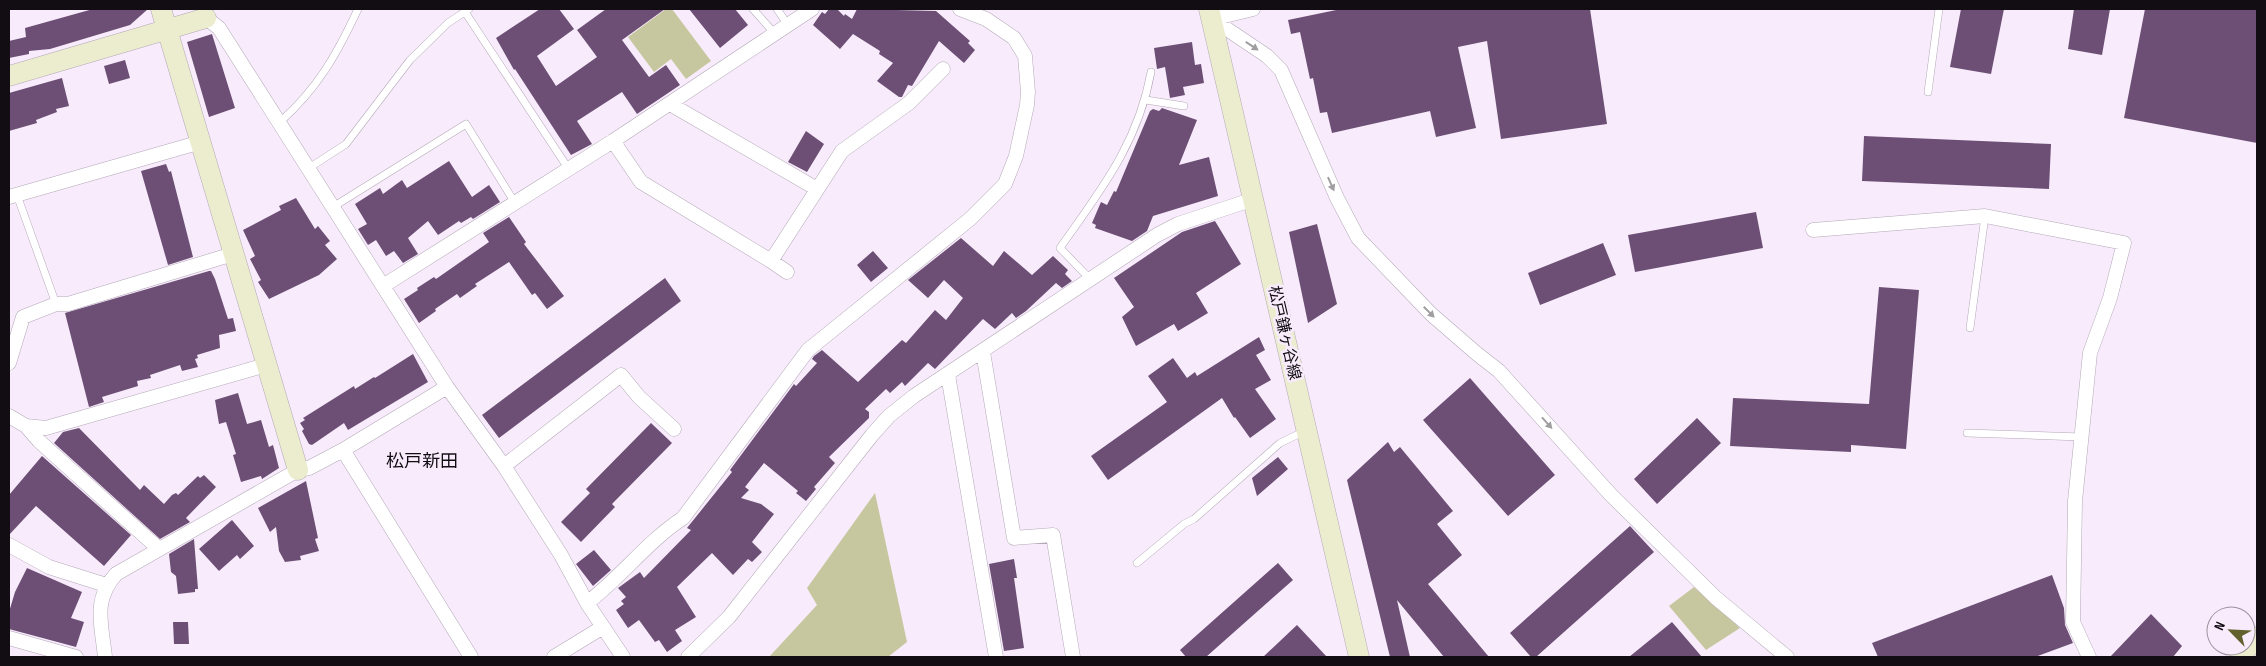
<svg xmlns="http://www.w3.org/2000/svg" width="2266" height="666" font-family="'Sofia Sans Condensed','Noto Sans JP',sans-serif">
  <rect width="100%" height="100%" fill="#f8ecfc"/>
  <!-- green -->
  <path fill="#c6c79f" d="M666,9H672L711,61L686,79L671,59L654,72L628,37Z
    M875,493L907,642L888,657H769L817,605L807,588Z
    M1694,587L1740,628L1706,650L1669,606Z"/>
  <!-- building -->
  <path fill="#6d4f76" d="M93,9H148L130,25L50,49L29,51V54L9,58V41L26,37L25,28Z
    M540,9H559L574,29L537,56L556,86L597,57L577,30L606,9H665L622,40L649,77L666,65L680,85L637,114L622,92L577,121L592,144L571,155L515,69L514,70L496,38Z
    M689,9H735L748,25L720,48Z
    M829,9H837L844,16L845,14L852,19L857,9L936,11L970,41L968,43L975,50L964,63L939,41L912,86L908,85L902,97H899L877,81L893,63L879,54L880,51L853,34L840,49L813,25L822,12L825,14Z
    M1341,9H1590L1607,124L1501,139L1487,41L1458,47L1476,128L1436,137L1430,111L1332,133L1327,112L1320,113L1313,78L1310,79L1300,32L1291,34L1288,20Z
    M1961,9H2004L1991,74L1950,67Z
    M2074,9H2110L2102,55L2068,49Z
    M2145,9H2257V143L2124,118Z
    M212,34L235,108L209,117L187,42Z
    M1192,42L1195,65L1201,64L1204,83L1183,87L1185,95L1170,98L1165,67L1157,69L1154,48Z
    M125,60L130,78L109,84L104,66Z
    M62,78L69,106L56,109L57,112L36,120L37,123L9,131V93Z
    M1162,108L1197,120L1179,165L1209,157L1218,196L1153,216L1147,231L1132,241L1095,228L1096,225L1092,223L1101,202L1107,205L1114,191L1116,192L1150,111L1153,109L1159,111Z
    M806,131L824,144L807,172L788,162Z
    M1864,136L2051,144L2049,189L1862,181Z
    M449,161L472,197L489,185L500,202L473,219L471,217L461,223L459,221L438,235L428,221L408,238L418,254L403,263L394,251L386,256L376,240L368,245L358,229L367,224L355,204L380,188L383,194L402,180L407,188Z
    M166,164L169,172L171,171L193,257L168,265L141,171Z
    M296,198L315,229L318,226L330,241L325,245L337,259L319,275L269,299L258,282L261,280L250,259L255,256L243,230L281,210L279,206Z
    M1756,212L1763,248L1635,272L1628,235Z
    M509,217L526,242L524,244L564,296L547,309L535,293L532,295L509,262L475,284L477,286L460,298L457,294L435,309L436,311L419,323L404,299L418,290L417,288L434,277L436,279L489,242L483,233Z
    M1215,221L1241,264L1196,293L1208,313L1178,331L1174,324L1136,346L1122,317L1134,307L1114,278L1182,232Z
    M1317,224L1337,304L1308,323L1289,232Z
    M961,238L993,266L1004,251L1032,275L1053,256L1068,270L1065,274L1072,281L1062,288L1056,283L1026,311L1016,318L1012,313L995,329L983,319L935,369L928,363L905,386L902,382L890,393L886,389L865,409L869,412V418L829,457L835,463L814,487L816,489L806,501L796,493L798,491L764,463L745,487L749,490L741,498L761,504L774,514L752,542L762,552L752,562L748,559L733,575L712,553L677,587L696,617L675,630L682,641L667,652L659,640L655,642L639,620L628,628L616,610L624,604L621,601L626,597L618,588L640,572L644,578L691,530L687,528L732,472L730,470L794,384L796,386L817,363L812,359L814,356L822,350L858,382L902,340L906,343L935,310L946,320L963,298L944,280L928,298L908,280Z
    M1603,243L1616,275L1540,305L1528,273Z
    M873,251L888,268L871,282L857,265Z
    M209,271H211L215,279L228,319L233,318L236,331L219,335L220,348L197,355L198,358L195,359L198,367L182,371L180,365L150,375L151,378L137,381L138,386L102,397L104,402L89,407L65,313Z
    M665,278L681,301L499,438L482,415Z
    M1879,287L1919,290L1906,449L1851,445V452L1730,446L1733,398L1869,404Z
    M1259,337L1265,350L1256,355L1271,380L1255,389L1276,419L1250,438L1235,417L1234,418L1222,398L1108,480L1091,456L1167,402L1148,376L1173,358L1187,378L1195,372L1197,376Z
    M413,354L428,382L348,430L344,423L312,445L309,444L302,431L304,429L300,423L305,420L303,418L354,386L355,389L374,377L375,378Z
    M1470,378L1555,475L1508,516L1423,420Z
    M238,393L247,424L261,420L269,447L273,445L279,468L262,479L261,476L241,482L233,455L236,454L226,422L219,424L215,400Z
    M1697,418L1721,443L1657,504L1634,479Z
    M651,423L672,443L612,504L615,507L581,542L561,522L590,493L586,489Z
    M79,428L140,490L144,485L164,504L172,495L176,493L178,495L198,476L200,478L204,475L216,487L186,518L190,522L160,539L54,443L63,432Z
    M1388,442L1394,452L1400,447L1453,511L1437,524L1462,555L1428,584L1489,657H1444L1397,600L1410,657H1390L1347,480Z
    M42,456L131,535L104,566L36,506L9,535V495Z
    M1278,457L1288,469L1257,496L1252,478Z
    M306,481L318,538L315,539L319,551L300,556L301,560L285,562L279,551L276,527L270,532L258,508Z
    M232,520L254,546L240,559L237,555L219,571L199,549Z
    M1630,526L1654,552L1536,657H1531L1510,633Z
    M194,539L198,589H195V592L178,594L176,576L171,572L169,554Z
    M594,550L611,570L593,586L576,564Z
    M1014,559L1017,578H1014L1024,648L1004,651L989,564Z
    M1278,563L1293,580L1206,657H1186L1180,650Z
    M27,568L82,592L71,618L84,622L76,647L9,629V612L15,592Z
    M2052,575L2064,608L2065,625L2073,643L2035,657H1878L1872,643Z
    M2151,614L2182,646L2173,657H2110Z
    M173,622H188L189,644H174Z
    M1672,622L1702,657H1629Z
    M1297,625L1327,657H1263Z"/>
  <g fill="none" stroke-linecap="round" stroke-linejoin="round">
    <!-- lane casing -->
    <g stroke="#b3a8b7" stroke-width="8">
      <path id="lane" d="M753,9L775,34
        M777,9L788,25
        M465,12L568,168
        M1928,92L1939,9
        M1146,100L1184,106
        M280,122C318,88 337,54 358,9
        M309,168L346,144L410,60L448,23L469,9
        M17,195L56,304
        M333,207L466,124L515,203
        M1090,279L1060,248C1100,191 1138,144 1151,72
        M1970,328L1985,216
        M1967,433L2081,437
        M1137,563L1184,524L1194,519L1280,443L1305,431"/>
    </g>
    <!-- street casing -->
    <g stroke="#b3a8b7" stroke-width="15">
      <path id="street" d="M206,18L219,28L447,387L504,466L561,555L587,603L623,657
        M1212,19L1267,56L1281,70L1337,198L1358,238L1431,314L1476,353L1499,371L1611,495L1716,598L1787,657
        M1212,19L1253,9
        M670,104L817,189
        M613,141L641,182L771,261L842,151L909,103L943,69
        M9,197L201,142
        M1813,230L1985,216L2124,243L2110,298L2090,353L2075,501L2073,622L2089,657
        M771,261L787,272
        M383,286L613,141L812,9
        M983,352L1014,538L1053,535L1073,657
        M9,363L23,317L56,304H68L233,254
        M948,375L996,657
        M9,416L26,426L46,428L266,365
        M26,426L39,441L159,549
        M343,450L447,387
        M504,466L621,375L639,397L674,429
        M9,545L49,567L106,585
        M587,603C621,577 648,541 683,518L808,350L970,219L1005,184L1016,156L1027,105L1028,92L1025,56L1014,38L986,19L960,9
        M9,638L76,657
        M105,657C102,625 92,601 116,574L298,470L309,468L343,450L471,657
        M554,657L603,627
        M688,657L729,617L872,435L889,416L914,396L1157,235L1178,224L1254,199"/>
    </g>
    <!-- secondary casing -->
    <g stroke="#b3a8b7" stroke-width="21">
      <path id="secondary" d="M161,9L298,470
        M1209,9L1359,657
        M9,76L206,18
        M2240,657L2257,637"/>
    </g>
    <!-- lane -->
    <use href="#lane" stroke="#fff" stroke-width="7"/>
    <!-- street -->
    <use href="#street" stroke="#fff" stroke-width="14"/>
    <!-- secondary -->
    <use href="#secondary" stroke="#ececcf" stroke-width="20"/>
  </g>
  <!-- one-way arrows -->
  <defs><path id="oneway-solid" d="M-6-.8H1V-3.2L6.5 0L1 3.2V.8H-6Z" transform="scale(1.25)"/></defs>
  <g fill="#a09ea0">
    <use href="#oneway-solid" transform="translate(1252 46) rotate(33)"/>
    <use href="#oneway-solid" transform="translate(1331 184) rotate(66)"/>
    <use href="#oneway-solid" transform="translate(1429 312) rotate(45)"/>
    <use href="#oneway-solid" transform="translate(1547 423) rotate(48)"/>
  </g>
  <g text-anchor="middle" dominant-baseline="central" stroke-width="5" stroke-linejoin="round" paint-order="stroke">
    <!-- street labels -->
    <g font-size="16" fill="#110d12" stroke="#f8ecfc">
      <text transform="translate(1284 333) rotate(77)">松戸鎌ヶ谷線</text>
    </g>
    <!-- neighbourhood labels -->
    <g font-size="18" fill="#110d12" stroke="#f8ecfc">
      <text x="422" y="461">松戸新田</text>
    </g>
  </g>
  <!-- border -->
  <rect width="2266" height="666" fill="none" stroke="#110d12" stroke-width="20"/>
  <!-- north arrow -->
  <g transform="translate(2231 631) rotate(294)"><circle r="24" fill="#f8ecfc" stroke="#9c939e"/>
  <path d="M0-4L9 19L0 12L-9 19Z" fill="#62612e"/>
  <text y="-8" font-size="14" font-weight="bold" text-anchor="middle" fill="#110d12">N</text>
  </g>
</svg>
